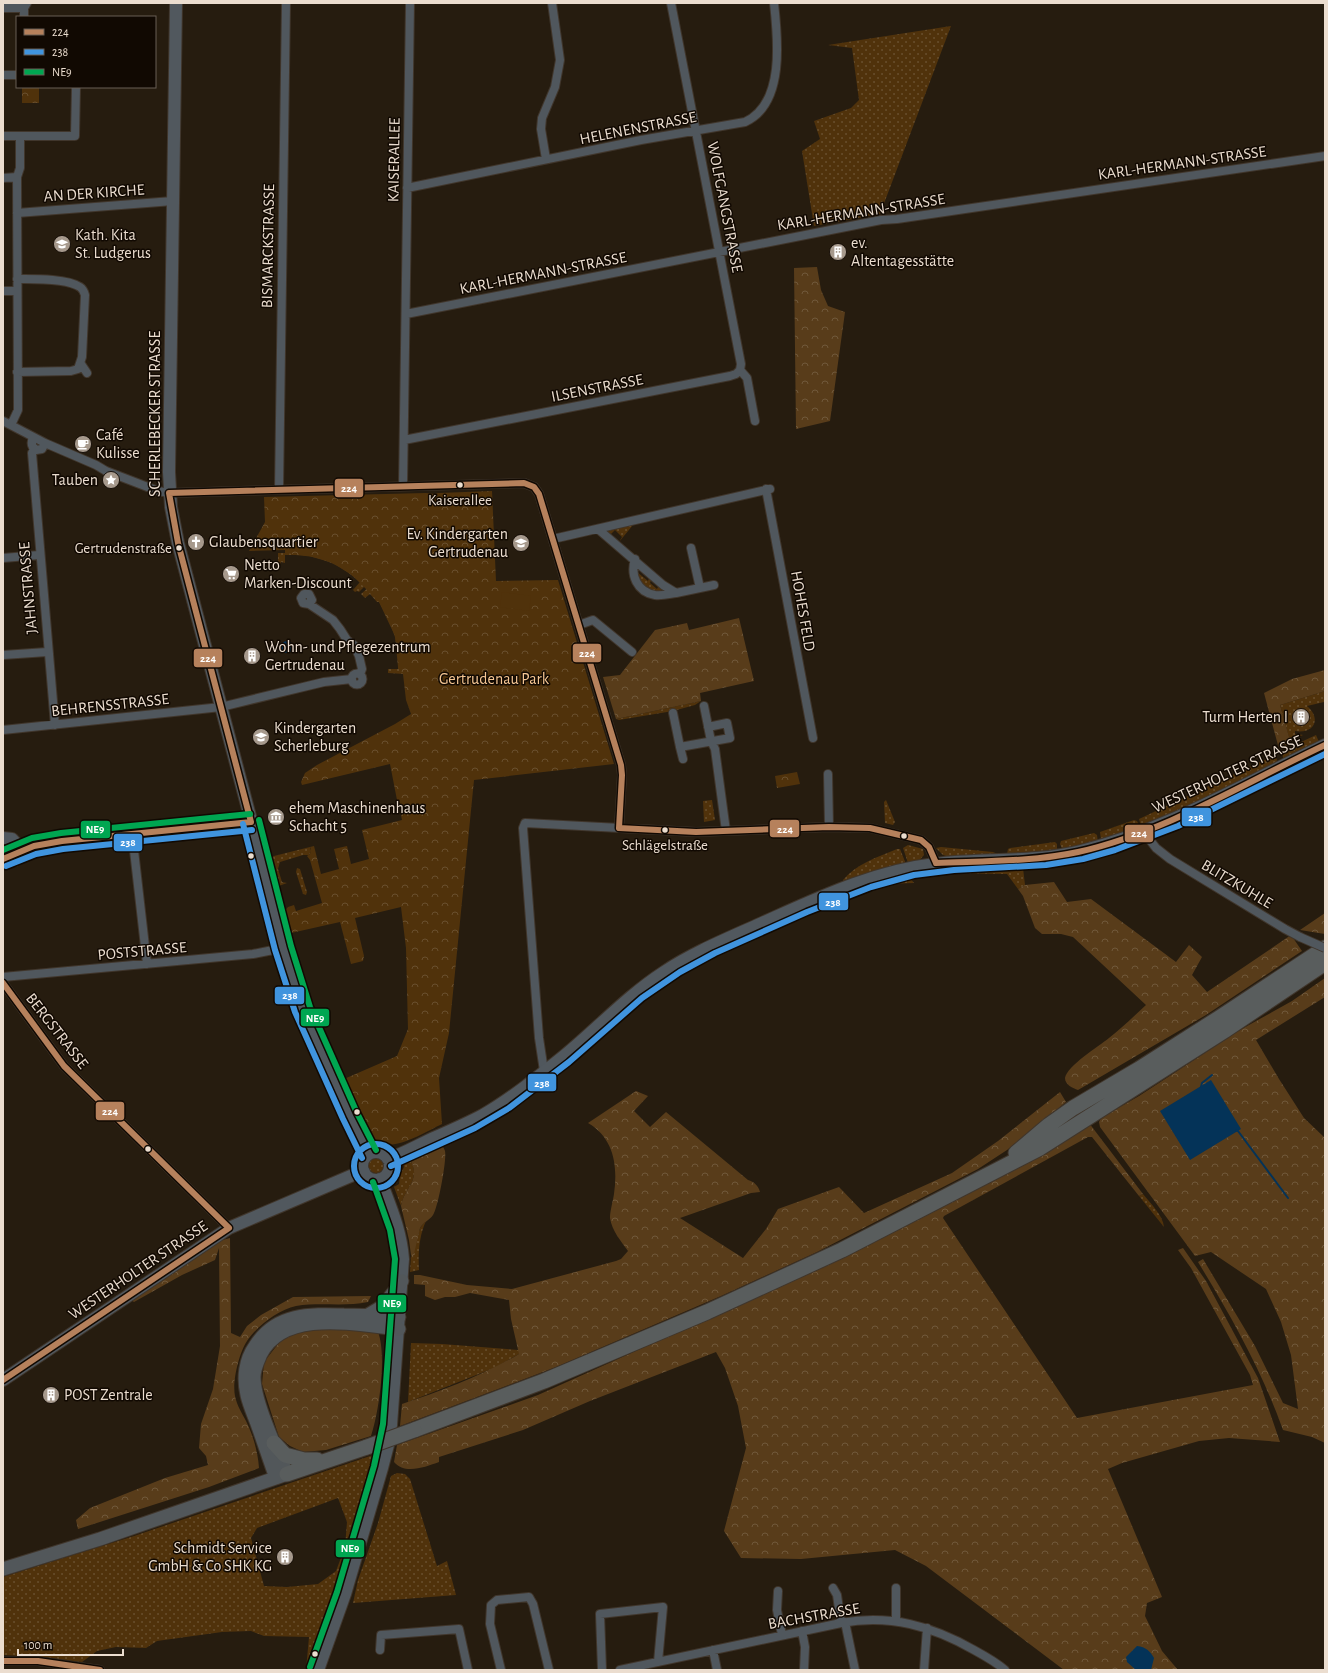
<svg xmlns="http://www.w3.org/2000/svg" width="1328" height="1673" font-family="'Alegreya Sans',sans-serif">
  <defs>
    <pattern id="grass-dots" width="8" height="8" patternUnits="userSpaceOnUse"><rect width="8" height="8" fill="#50320b"/><path d="M2 2h.1M6 6h.1" fill="none" stroke="#694f2e" stroke-width="1.8" stroke-linecap="round"/></pattern>
    <pattern id="forest-crowns" width="20" height="18" patternUnits="userSpaceOnUse"><rect width="20" height="18" fill="#583c1a"/><path d="M2 6a3 3 0 1 1 6 0M12 15a3 3 0 1 1 6 0" fill="none" stroke="#70583a"/></pattern>
    <pattern id="park-crowns" width="20" height="18" patternUnits="userSpaceOnUse"><rect width="20" height="18" fill="#50320b"/><path d="M2 6a3 3 0 1 1 6 0M12 15a3 3 0 1 1 6 0" fill="none" stroke="#694f2e"/></pattern>
  </defs>
  <rect width="100%" height="100%" fill="#261c0f"/>
  <!-- grass -->
  <path fill="url(#grass-dots)" fill-rule="evenodd" d="M951,26L880,214L814,226L802,151L820,139L814,121L851,108L859,100L852,48L828,45Z
    M633,525L619,542L622,537L615,530L611,534L606,531Z
    M278,553H297L328,559L367,584L359,592L357,591L355,592L353,590L360,582C337,562 317,554 285,555V563L281,562L280,564H278Z
    M637,572L648,581L650,576L652,578L650,583L657,589L659,585L662,589L661,591L651,592L638,581Z
    M370,586L397,625L404,674L388,673V669H398V667C399,639 392,626 379,602H377L370,594L365,598L361,594Z
    M1325,691V703L1324,702L1307,706C1322,719 1314,734 1295,731V734L1303,735L1290,741L1280,705Z
    M701,701L695,705L673,711L619,720L616,719Z
    M1316,735L1319,742L1286,758H1283L1282,751Z
    M1275,755L1277,760L1276,764L1177,811L1141,826L1139,819Z
    M712,800L715,820L704,822L703,801Z
    M886,800L895,822L893,825L885,823L884,802Z
    M1134,820L1137,821L1140,827L1101,840L1100,832Z
    M1094,833L1097,835L1098,843L1063,851L1060,844L1061,841Z
    M1055,842L1057,844V850L1007,854L1008,849L1010,848Z
    M908,845L923,849L924,855L918,862L908,863L903,848Z
    M310,847L311,851L309,855H303L280,862L278,869L282,882L287,883L276,887L269,861L270,858L274,856Z
    M941,847L993,852L1000,855L953,858L943,855L936,848Z
    M897,849H900L906,864L844,883L843,880C856,864 878,857 897,849Z
    M27,852L31,860L16,867L12,858Z
    M1056,860V865L1023,868L1025,885L1018,889L1007,874L941,873L915,877L918,871Z
    M297,868L300,869L307,892L306,895L303,894L296,872Z
    M903,874L910,878L914,883L885,884L830,902L828,899Z
    M368 1165a8 8 0 1 1 16 0a8 8 0 1 1-16 0Z
    M407,1160H410C422,1180 404,1188 401,1206L394,1187L399,1184L400,1175L404,1167L403,1162Z
    M401,1164L402,1168L398,1175L397,1183H391L393,1175Z
    M1143,1194C1150,1203 1163,1215 1164,1227L1139,1196Z
    M426,1221C419,1236 418,1254 419,1270L410,1272L411,1255L412,1257L420,1228L423,1224Z
    M411,1343L442,1344L519,1350V1354L494,1368L408,1402Z
    M376,1454L364,1501L347,1552L330,1617L315,1646L306,1670L309,1637L264,1636L251,1631L222,1632L157,1641L146,1648L116,1647L97,1651L82,1662L44,1657L3,1655V1577L134,1536ZM338,1498L347,1522L345,1547L336,1571L318,1584L287,1587L264,1586L251,1538L257,1528Z
    M397,1473L405,1474L410,1479L437,1566L447,1561L456,1595L353,1603L358,1580L378,1523L391,1476Z"/>
  <!-- forest -->
  <path fill="url(#forest-crowns)" d="M817,267L821,290L828,306L845,312L830,421L796,429L794,268Z
    M739,618L754,681L700,693L701,701L616,719L603,677L620,675L655,630L687,623L689,630Z
    M1325,670V691L1280,705L1291,744L1279,749L1264,693L1292,679Z
    M1054,882L1067,902L1091,899L1176,962L1189,945L1202,957L1192,975L1207,992L1291,935L1302,951L1206,1015L1078,1090C1073,1088 1065,1085 1065,1078C1067,1066 1099,1046 1109,1038C1122,1028 1134,1016 1146,1005L1073,937L1061,934H1042L1035,928L1023,896L1018,889L1025,885Z
    M1325,913V934L1300,930Z
    M1325,978V997L1256,1040L1279,1079L1304,1118L1325,1138V1443L1312,1437L1283,1430C1262,1371 1231,1316 1198,1262L1203,1259L1255,1346L1283,1403L1298,1409L1291,1355L1281,1322L1266,1289L1211,1252L1195,1256L1100,1127L1099,1122L1101,1118L1139,1096L1240,1030L1292,1001Z
    M636,1091L648,1096L634,1111L650,1127L666,1112L748,1180C754,1182 758,1185 760,1192L751,1193L680,1218L743,1258L766,1229L778,1209L839,1187L864,1213L952,1173L998,1141L1060,1092L1066,1102L1007,1150L978,1169L817,1252L721,1296L556,1367L400,1426L402,1404C442,1391 483,1375 519,1354L511,1319L509,1300L470,1293L455,1297H445L435,1300L425,1296V1285L414,1284V1275H420L467,1285L512,1289L616,1261L621,1259L628,1251C621,1241 612,1231 610,1218C610,1211 613,1201 614,1194C618,1166 614,1138 588,1123Z
    M1089,1123L1143,1194L1139,1196L1092,1137H1088L944,1216L943,1218L1077,1418L1253,1385L1250,1375L1191,1268L1178,1250L1183,1248L1206,1281L1258,1378L1280,1442L1229,1438L1199,1441L1122,1463L1108,1469L1162,1597L1147,1603L1145,1616L1162,1651L1178,1670H1064L926,1566L895,1550L801,1559L741,1558L724,1531L746,1448L738,1406L725,1368L716,1352L590,1401L523,1430L439,1457V1462C425,1467 405,1475 394,1462L397,1445L538,1395L709,1318Z
    M440,1143C442,1145 444,1148 445,1151C447,1159 438,1208 433,1215C430,1220 423,1222 420,1228L413,1258L411,1255L409,1240L401,1206C404,1188 422,1180 410,1160L423,1151Z
    M230,1238L231,1333L240,1337L247,1326L261,1315L293,1297L371,1296L368,1302C344,1307 320,1302 296,1306C278,1310 257,1326 247,1341C239,1353 232,1382 235,1396C237,1406 242,1413 246,1421C253,1435 258,1452 259,1468L209,1487L78,1529L76,1520L90,1508L165,1478L208,1465L206,1456L199,1448L201,1424L213,1389L220,1346L219,1248L215,1260L182,1275L134,1302L131,1300L219,1241Z
    M308,1326L378,1332C387,1355 379,1412 371,1436L326,1450L303,1452L290,1446L279,1437L262,1384L264,1362L285,1335Z"/>
  <!-- park -->
  <path fill="url(#park-crowns)" d="M22,87H39V103H22Z
    M492,491L496,581L558,580L614,764L474,780L449,1033L439,1078L442,1124C425,1132 387,1157 372,1137L344,1079L397,1056L408,1029L406,948L401,907L355,918L364,956L363,961L351,964L340,922L291,933L283,913L288,907L294,905L296,911L322,903L310,860L307,856L310,854L311,849L310,847L314,846L321,874L339,869L334,849L347,846L351,864L369,859L362,830L402,820L401,815H402L400,806L397,800L390,764L302,785L301,782L305,773L317,765L395,724L411,714L406,700L403,674L398,667L395,636L379,602L352,575L333,563L309,556L285,553V550L249,551L265,522L264,497L426,493L434,494L439,493Z
    M797,772L800,784L777,788L775,776Z"/>
  <!-- garden -->
  <path fill="#50320b" d="M502,592L531,596L529,611L500,607Z"/>
  <!-- water -->
  <path fill="#043358" d="M281 647a6 6 0 1 1 12 0a6 6 0 1 1-12 0Z
    M1211,1080L1241,1129L1190,1160L1160,1111Z
    M1137,1646C1146,1647 1150,1651 1154,1658L1151,1670H1136L1127,1662L1126,1657Z"/>
  <g fill="none" stroke-linecap="round" stroke-linejoin="round">
    <!-- stream -->
    <path stroke="#043358" stroke-width="2" d="M1201,1087L1202,1083L1212,1075
      M1236,1130L1238,1131L1288,1198"/>
    <!-- street casing -->
    <g stroke="#40362c" stroke-width="10">
      <path id="street" d="M671,3L741,364L740,370
        M3,8H24
        M24,17V8L27,3
        M3,75H17
        M3,136H75L76,87
        M546,159L541,129L542,118L555,87L560,60L552,3
        M3,178L17,177
        M407,188L641,140L745,122C785,104 778,39 774,3
        M17,213L173,201
        M3,291H17
        M406,314L881,220L897,219L1325,156
        M81,364L87,373
        M740,370L747,378L755,421
        M17,372L71,371L78,369L82,357L85,295C84,291 83,289 80,287C67,278 33,279 17,279
        M3,421L45,443L96,465L106,471L158,491L169,493L524,483L534,487L539,494L621,765L622,775L619,828
        M11,425L18,410L17,177L20,168V136
        M33,437C31,442 31,447 36,450L42,449L45,443
        M404,440L730,376L736,374L740,370
        M34,449L32,453L55,725
        M403,486L410,3
        M279,489L286,3
        M766,489L813,738
        M598,529L663,585L676,593L714,585
        M553,539L770,489
        M691,548L700,588
        M3,558L39,555
        M635,559C630,575 637,592 655,595C662,596 669,594 676,593
        M309,604L312,600L309,594H304L301,598L303,603L309,604L333,620L340,629L347,640L354,645L359,656L362,669L360,674
        M579,625L593,620L632,652
        M3,655L47,652
        M351.5 679a5.5 5.5 0 1 1 11 0a5.5 5.5 0 1 1-11 0Z
        M704,706L711,741L715,749L726,831
        M673,713L680,747L730,738L727,723L708,727
        M3,730L221,707L324,682L352,679
        M680,747L683,759
        M828,774L829,827
        M1143,831L1156,848L1170,859L1285,929L1300,937
        M132,833L147,964
        M3,977L253,954L283,948
        M3,983L64,1066L229,1228
        M544,1071L539,1038L523,828L525,823L696,832L829,827L870,828L921,840L929,847L936,863
        M833,1588L837,1595L841,1623
        M896,1588V1621
        M778,1591L777,1610L782,1635
        M845,1622L855,1670
        M802,1631L805,1647L804,1670
        M380,1650L381,1635L459,1629L468,1670
        M713,1650L717,1670
        M3,1661H38L100,1670
        M501,1670L490,1624L491,1605L497,1600L529,1597L533,1604L549,1670
        M602,1670L600,1614L663,1607L658,1662
        M620,1670L841,1623C890,1614 932,1626 974,1650C985,1656 996,1662 1005,1670
        M924,1670L927,1628"/>
    </g>
    <!-- secondary casing -->
    <g stroke="#40362c" stroke-width="14">
      <path id="secondary" d="M176,3L169,472L171,507L178,543L292,976C312,1037 339,1097 369,1154
        M3,838L12,839L22,850
        M3,859L34,846L62,841L251,822
        M362 1166a14 14 0 1 1 28 0a14 14 0 1 1-28 0Z
        M388,1159C405,1153 420,1144 436,1137C452,1130 468,1123 483,1115C512,1098 538,1077 564,1056C597,1029 627,996 664,972C694,952 729,938 762,923C818,898 874,871 935,864C983,858 1033,863 1081,851C1167,830 1245,783 1325,745
        M3,1380L229,1228L353,1175L364,1172
        M318,1670L345,1594L382,1468L388,1445L391,1425L403,1259C401,1230 390,1206 380,1179"/>
    </g>
    <!-- primary casing -->
    <g stroke="#40362c" stroke-width="15">
      <path id="primary" d="M368,1315L383,1306L402,1281
        M276,1478C269,1459 263,1440 256,1421C253,1413 249,1404 247,1395C243,1378 245,1360 255,1346C276,1313 309,1314 344,1315C363,1315 381,1316 399,1317
        M3,1569L100,1539L287,1474C277,1450 254,1402 254,1377C254,1369 258,1361 261,1354C285,1308 357,1325 399,1329"/>
    </g>
    <!-- highway casing -->
    <g stroke="#40362c" stroke-width="17">
      <path id="highway" d="M1016,1153L1049,1125L1073,1108L1139,1069L1219,1018L1325,948
        M414,1430L544,1381L707,1312L842,1250L1040,1148L1224,1031L1325,963
        M274,1443L285,1455L304,1460H317
        M287,1474L367,1447"/>
    </g>
    <!-- street -->
    <use href="#street" stroke="#50575d" stroke-width="8"/>
    <!-- secondary -->
    <use href="#secondary" stroke="#51585e" stroke-width="12"/>
    <!-- primary -->
    <use href="#primary" stroke="#52575a" stroke-width="13"/>
    <!-- highway -->
    <use href="#highway" stroke="#595d5d" stroke-width="15"/>
    <!-- street-bridge casing -->
    <g stroke="#40362c" stroke-width="10" stroke-linecap="butt">
      <path id="street-bridge" d="M1300,937L1325,948"/>
    </g>
    <!-- highway-bridge casing -->
    <g stroke="#40362c" stroke-width="17" stroke-linecap="butt">
      <path id="highway-bridge" d="M367,1447L414,1430"/>
    </g>
    <!-- street-bridge -->
    <use href="#street-bridge" stroke="#50575d" stroke-width="8"/>
    <!-- highway-bridge -->
    <use href="#highway-bridge" stroke="#595d5d" stroke-width="15"/>
    <!-- bus-1 casing -->
    <g stroke="#110902" stroke-width="9">
      <path id="bus-1" d="M169,493L524,483L534,487L539,494L621,765L622,775L619,828
        M169,493L178,543L251,822
        M619,828L696,832L829,827L870,828L921,840L929,847L936,863
        M3,859L34,846L62,841L251,822
        M936,863C983,861 1032,862 1078,852C1166,832 1244,783 1325,745
        M3,983L64,1066L229,1228
        M3,1380L229,1228
        M3,1661H38L100,1670"/>
    </g>
    <!-- bus-2 casing -->
    <g stroke="#110902" stroke-width="9">
      <path id="bus-2" d="M243,824L275,950L295,1012L343,1119L362,1158
        M6,866L36,854L63,849L252,830
        M354 1166a22 22 0 1 1 44 0a22 22 0 1 1-44 0Z
        M391,1166L475,1128L509,1108L569,1062L642,998L680,972L715,953L807,912L871,887L914,875L954,870L1046,865L1083,859L1115,850L1178,826L1325,754"/>
    </g>
    <!-- bus-3 casing -->
    <g stroke="#110902" stroke-width="9">
      <path id="bus-3" d="M259,820L291,946L310,1007L357,1113L376,1150
        M3,850L32,838L61,833L250,814
        M310,1667L337,1592L374,1466L383,1424L395,1259L390,1230L373,1182"/>
    </g>
    <!-- bus-1 -->
    <use href="#bus-1" stroke="#b6815c" stroke-width="6"/>
    <!-- bus-2 -->
    <use href="#bus-2" stroke="#4094de" stroke-width="6"/>
    <!-- bus-3 -->
    <use href="#bus-3" stroke="#00a651" stroke-width="6"/>
  </g>
  <!-- icons -->
  <defs>
    <g id="school-disc" transform="scale(0.9)"><circle r="9.5" fill="#a6998c" stroke="#110902"/><path d="M0-5L7-2L0 1L-7-2ZM-4 1L0 2.5L4 1V4Q0 6-4 4Z" fill="#fff"/></g>
    <g id="building-disc" transform="scale(0.9)"><circle r="9.5" fill="#a6998c" stroke="#110902"/><path d="M-4-6H4V6H1V3H-1V6H-4ZM-2.5-4.3h1.7v1.8h-1.7ZM.8-4.3h1.7v1.8H.8ZM-2.5-1h1.7V.8h-1.7ZM.8-1h1.7V.8H.8Z" fill="#fff"/></g>
    <g id="cafe-disc" transform="scale(0.9)"><circle r="9.5" fill="#a6998c" stroke="#110902"/><path d="M-5.5-4.5H6V0H3Q3 3.5 0 3.5H-2.5Q-5.5 3.5-5.5 0ZM3-3.2v2h1.7v-2ZM-6 4.5H4V6H-6Z" fill="#fff"/></g>
    <g id="sight-disc" transform="scale(0.9)"><circle r="9.5" fill="#a6998c" stroke="#110902"/><path d="M0-6L1.8-2.2L6-1.7L2.9 1.2L3.7 5.4L0 3.3L-3.7 5.4L-2.9 1.2L-6-1.7L-1.8-2.2Z" fill="#fff"/></g>
    <g id="church-disc" transform="scale(0.9)"><circle r="9.5" fill="#a6998c" stroke="#110902"/><path d="M-1.2-6h2.4v3.5h3.3v2.4h-3.3V6h-2.4V-.1h-3.3v-2.4h3.3Z" fill="#fff"/></g>
    <g id="supermarket-disc" transform="scale(0.9)"><circle r="9.5" fill="#a6998c" stroke="#110902"/><path d="M-6-5.5h2.5l.6 2H6L4.5 2H-2.5L-4.4-4H-6ZM-1.5 3.2a1.3 1.3 0 1 0 .1 0ZM3 3.2a1.3 1.3 0 1 0 .1 0Z" fill="#fff"/></g>
    <g id="museum-disc" transform="scale(0.9)"><circle r="9.5" fill="#a6998c" stroke="#110902"/><path d="M0-6L6-3V-2H-6V-3ZM-5-1h2V3h-2ZM-1-1h2V3h-2ZM3-1h2V3H3ZM-6 4H6V6H-6Z" fill="#fff"/></g>
  </defs>
  <g fill-rule="evenodd">
    <use href="#school-disc" x="62" y="244"/>
    <use href="#building-disc" x="838" y="252"/>
    <use href="#cafe-disc" x="83" y="444"/>
    <use href="#sight-disc" x="111" y="480"/>
    <use href="#church-disc" x="196" y="542"/>
    <use href="#school-disc" x="521" y="543"/>
    <use href="#supermarket-disc" x="231" y="574"/>
    <use href="#building-disc" x="252" y="656"/>
    <use href="#building-disc" x="1301" y="717"/>
    <use href="#school-disc" x="261" y="737"/>
    <use href="#museum-disc" x="276" y="817"/>
    <use href="#building-disc" x="51" y="1395"/>
    <use href="#building-disc" x="285" y="1557"/>
  </g>
  <!-- markers -->
  <g fill="#ebddcf" stroke="#110902" stroke-width="1.5">
    <circle cx="460" cy="485" r="3.5"/>
    <circle cx="179" cy="548" r="3.5"/>
    <circle cx="665" cy="830" r="3.5"/>
    <circle cx="904" cy="836" r="3.5"/>
    <circle cx="251" cy="856" r="3.5"/>
    <circle cx="357" cy="1112" r="3.5"/>
    <circle cx="148" cy="1149" r="3.5"/>
    <circle cx="315" cy="1654" r="3.5"/>
  </g>
  <g text-anchor="middle" dominant-baseline="central" stroke-width="3" stroke-linejoin="round" paint-order="stroke">
    <!-- bus labels -->
    <g font-size="15" fill="#ebddcf" stroke="#110902">
      <text x="460" y="500">Kaiserallee</text>
      <text x="172" y="548" text-anchor="end">Gertrudenstraße</text>
      <text x="665" y="845">Schlägelstraße</text>
    </g>
    <!-- street labels -->
    <g font-size="16" fill="#ebddcf" stroke="#110902">
      <text transform="translate(638 128) rotate(-11)">HELENENSTRASSE</text>
      <text transform="translate(394 160) rotate(-89)">KAISERALLEE</text>
      <text transform="translate(1182 163) rotate(-8)">KARL-HERMANN-STRASSE</text>
      <text transform="translate(94 193) rotate(-4)">AN DER KIRCHE</text>
      <text transform="translate(725 207) rotate(79)">WOLFGANGSTRASSE</text>
      <text transform="translate(861 212) rotate(-9)">KARL-HERMANN-STRASSE</text>
      <text transform="translate(268 246) rotate(-89)">BISMARCKSTRASSE</text>
      <text transform="translate(543 273) rotate(-11)">KARL-HERMANN-STRASSE</text>
      <text transform="translate(597 388) rotate(-11)">ILSENSTRASSE</text>
      <text transform="translate(155 414) rotate(-90)">SCHERLEBECKER STRASSE</text>
      <text transform="translate(28 588) rotate(-95)">JAHNSTRASSE</text>
      <text transform="translate(803 611) rotate(80)">HOHES FELD</text>
      <text transform="translate(110 705) rotate(-6)">BEHRENSSTRASSE</text>
      <text transform="translate(1227 774) rotate(-25)">WESTERHOLTER STRASSE</text>
      <text transform="translate(1237 884) rotate(31)">BLITZKUHLE</text>
      <text transform="translate(142 951) rotate(-5)">POSTSTRASSE</text>
      <text transform="translate(57 1031) rotate(52)">BERGSTRASSE</text>
      <text transform="translate(138 1270) rotate(-34)">WESTERHOLTER STRASSE</text>
      <text transform="translate(814 1616) rotate(-10)">BACHSTRASSE</text>
    </g>
    <!-- poi labels -->
    <g font-size="16" fill="#ebddcf" stroke="#110902" text-anchor="start">
      <text x="75" y="235">Kath. Kita<tspan x="75" dy="18">St. Ludgerus</tspan></text>
      <text x="851" y="243">ev.<tspan x="851" dy="18">Altentagesstätte</tspan></text>
      <text x="96" y="435">Café<tspan x="96" dy="18">Kulisse</tspan></text>
      <text x="98" y="480" text-anchor="end">Tauben</text>
      <text x="508" y="534" text-anchor="end">Ev. Kindergarten<tspan x="508" dy="18">Gertrudenau</tspan></text>
      <text x="209" y="542">Glaubensquartier</text>
      <text x="244" y="565">Netto<tspan x="244" dy="18">Marken-Discount</tspan></text>
      <text x="265" y="647">Wohn- und Pflegezentrum<tspan x="265" dy="18">Gertrudenau</tspan></text>
      <text x="1288" y="717" text-anchor="end">Turm Herten I</text>
      <text x="274" y="728">Kindergarten<tspan x="274" dy="18">Scherleburg</tspan></text>
      <text x="289" y="808">ehem Maschinenhaus<tspan x="289" dy="18">Schacht 5</tspan></text>
      <text x="64" y="1395">POST Zentrale</text>
      <text x="272" y="1548" text-anchor="end">Schmidt Service<tspan x="272" dy="18">GmbH &amp; Co SHK KG</tspan></text>
    </g>
    <!-- park labels -->
    <g font-size="16" fill="#f6c794" stroke="#110902">
      <text x="494" y="679">Gertrudenau Park</text>
    </g>
  </g>
  <g stroke="#110902" stroke-width="1.5">
    <rect x="334" y="478" width="30" height="20" rx="4" fill="#b6815c"/>
    <rect x="572" y="643" width="30" height="20" rx="4" fill="#b6815c"/>
    <rect x="193" y="648" width="30" height="20" rx="4" fill="#b6815c"/>
    <rect x="1181" y="807" width="31" height="20" rx="4" fill="#4094de"/>
    <rect x="769" y="819" width="31" height="19" rx="4" fill="#b6815c"/>
    <rect x="80" y="820" width="31" height="19" rx="4" fill="#00a651"/>
    <rect x="1124" y="824" width="30" height="19" rx="4" fill="#b6815c"/>
    <rect x="113" y="833" width="30" height="19" rx="4" fill="#4094de"/>
    <rect x="818" y="892" width="31" height="19" rx="4" fill="#4094de"/>
    <rect x="274" y="986" width="31" height="19" rx="4" fill="#4094de"/>
    <rect x="300" y="1008" width="30" height="19" rx="4" fill="#00a651"/>
    <rect x="527" y="1073" width="30" height="19" rx="4" fill="#4094de"/>
    <rect x="95" y="1101" width="30" height="20" rx="4" fill="#b6815c"/>
    <rect x="377" y="1294" width="30" height="19" rx="4" fill="#00a651"/>
    <rect x="335" y="1539" width="30" height="19" rx="4" fill="#00a651"/>
  </g>
  <g font-size="11" text-anchor="middle" font-weight="bold" fill="#fff">
    <text x="349" y="492">224</text>
    <text x="587" y="657">224</text>
    <text x="208" y="662">224</text>
    <text x="1196" y="821">238</text>
    <text x="785" y="833">224</text>
    <text x="95" y="833">NE9</text>
    <text x="1139" y="837">224</text>
    <text x="128" y="846">238</text>
    <text x="833" y="906">238</text>
    <text x="290" y="999">238</text>
    <text x="315" y="1022">NE9</text>
    <text x="542" y="1087">238</text>
    <text x="110" y="1115">224</text>
    <text x="392" y="1307">NE9</text>
    <text x="350" y="1552">NE9</text>
  </g>
  <!-- border -->
  <rect width="1328" height="1673" fill="none" stroke="#ebddcf" stroke-width="8"/>
  <!-- legend -->
  <rect x="16" y="16" width="140" height="72" fill="#110902" stroke="#685e54"/>
  <rect x="24" y="29" width="20" height="6" fill="#b6815c" stroke="#685e54"/>
  <text x="52" y="36" font-size="12" fill="#ebddcf">224</text>
  <rect x="24" y="49" width="20" height="6" fill="#4094de" stroke="#685e54"/>
  <text x="52" y="56" font-size="12" fill="#ebddcf">238</text>
  <rect x="24" y="69" width="20" height="6" fill="#00a651" stroke="#685e54"/>
  <text x="52" y="76" font-size="12" fill="#ebddcf">NE9</text>
  <!-- scale -->
  <path d="M18 1649v6h105v-6" fill="none" stroke="#ebddcf" stroke-width="2"/>
  <text x="24" y="1649" font-size="12" fill="#ebddcf" stroke="#110902" stroke-width="3" paint-order="stroke">100 m</text>
</svg>
